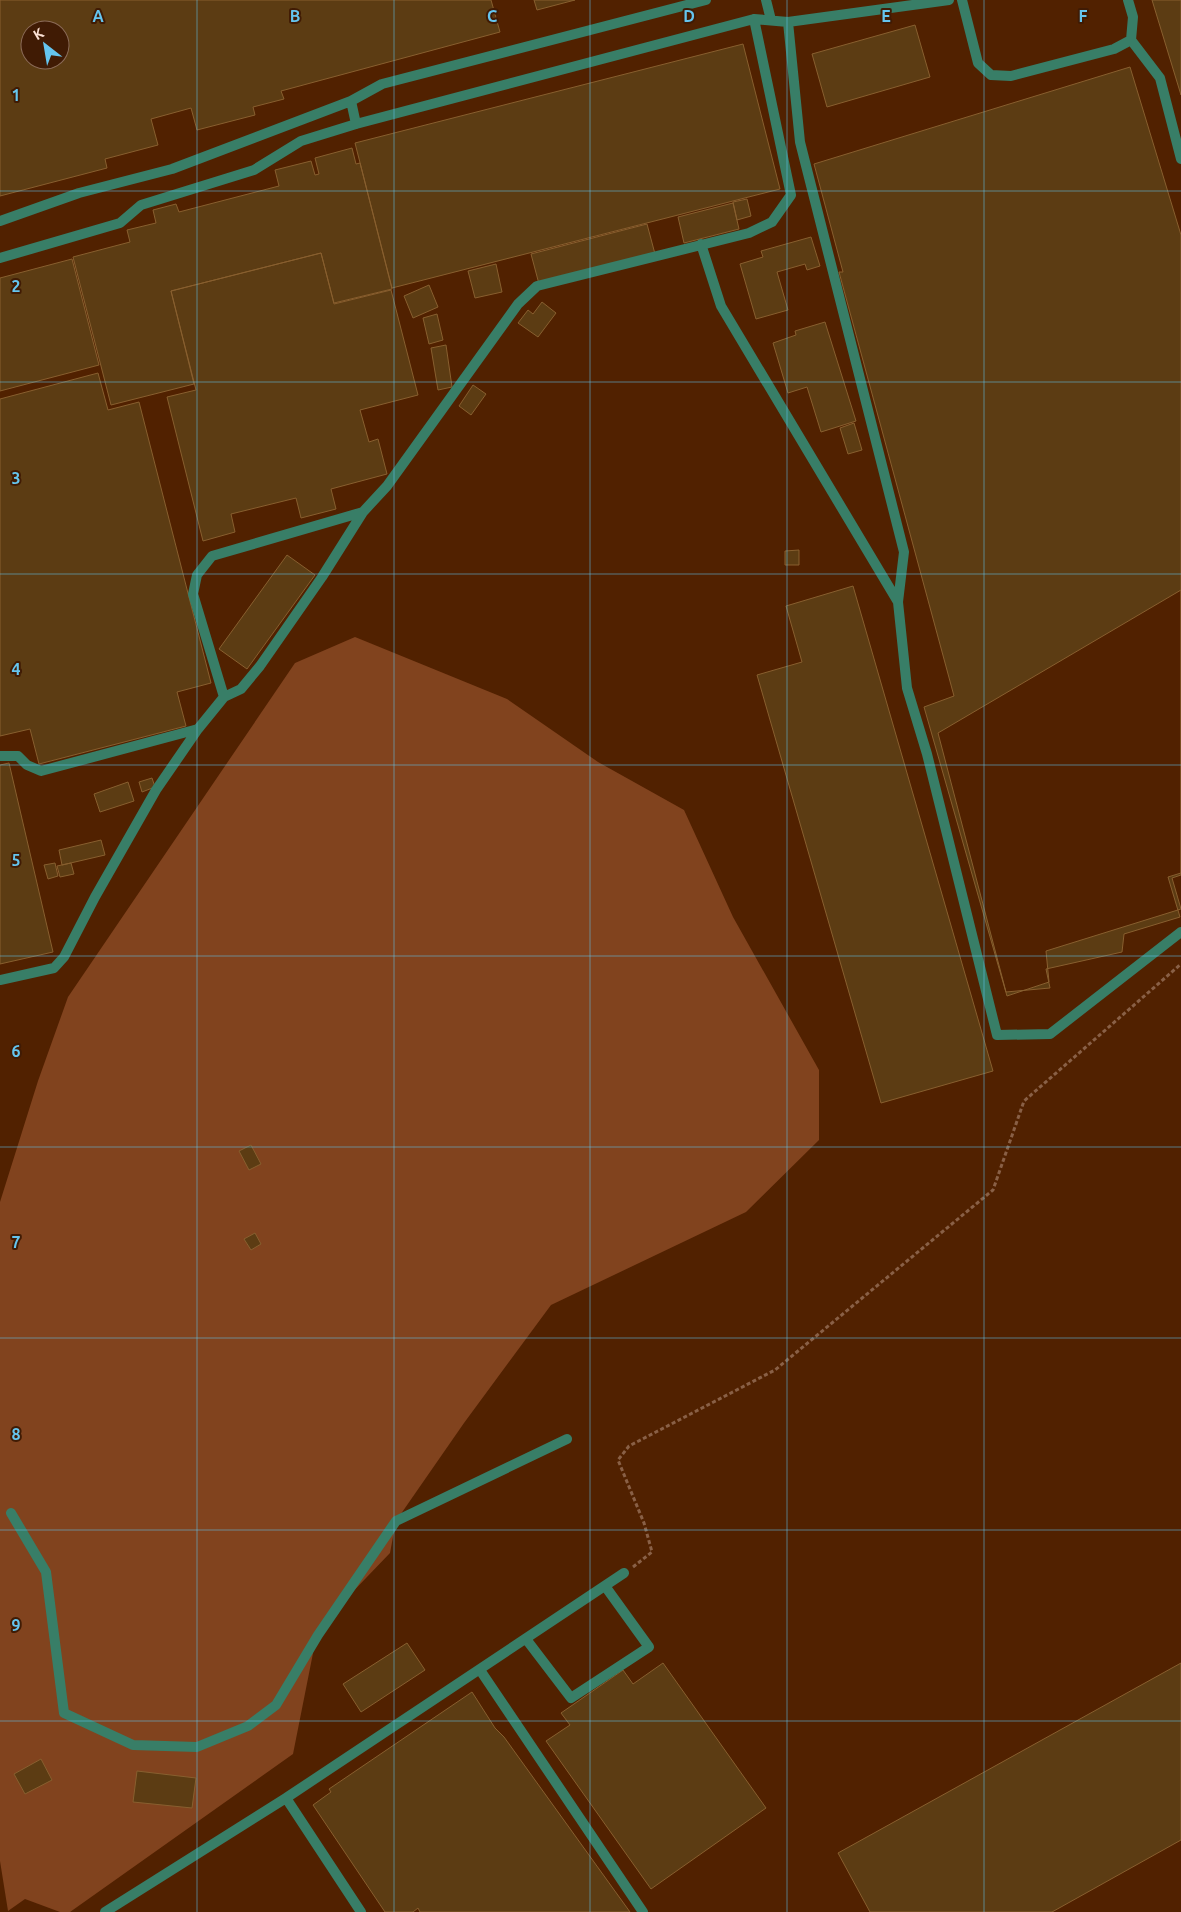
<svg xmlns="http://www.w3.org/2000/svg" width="1181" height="1912" font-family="Ubuntu,sans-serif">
  <rect width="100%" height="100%" fill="#512100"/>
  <!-- green -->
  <path fill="#81431e" d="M355,637L507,699L598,762L684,810L733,917L819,1070V1140L746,1212L551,1305L464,1423L396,1521L390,1553L318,1628L293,1754L70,1912H60L25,1899L8,1911L0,1861V1202L38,1081L68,997L295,663Z"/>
  <!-- building -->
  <path fill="#5c3c13" stroke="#885f2f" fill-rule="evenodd" d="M0,0H491L500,32L281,91L284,99L253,107L255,115L197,130L191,108L151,119L158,145L105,159L107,168L0,196ZM30,30H60V60H30Z
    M534,0H575L537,10Z
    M1152,0H1181V95Z
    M915,25L930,77L827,107L812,54Z
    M743,44L780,189L392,288L355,143Z
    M1130,67L1181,235V875L1172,878L1181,909L1046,951L1049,982L1007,996L924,707L954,696L839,272H843L814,164Z
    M352,148L356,164L360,163L392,289L334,303L321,253L171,291L194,384L111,405L73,257L130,242L127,230L156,223L153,210L176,204L179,212L279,186L275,170L311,161L315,175L319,174L315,158Z
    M747,199L751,216L737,220L733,202Z
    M733,203L739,229L684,243L678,217Z
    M647,224L655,254L539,284L531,254Z
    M811,237L820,266L807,270L805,264L777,272L788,310L756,319L740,264L763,257L761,251Z
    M321,253L334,304L391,290L418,395L360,410L369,442L378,439L387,474L331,489L336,509L301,518L296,498L231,514L235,532L203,541L167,397L196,390L171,291Z
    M72,259L99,365L0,391V278Z
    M496,264L502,292L475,298L468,271Z
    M429,285L438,307L413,318L404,296Z
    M542,302L556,313L538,337L518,323L528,310L533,314Z
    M437,314L443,340L429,344L423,318Z
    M825,322L856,421L821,432L807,387L788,393L773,343L796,335L795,331Z
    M446,345L452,387L438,390L431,348Z
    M98,373L108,410L139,402L211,683L177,692L186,726L39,764L30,729L0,736V399Z
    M473,385L486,394L471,415L459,406Z
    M854,423L862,450L848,454L840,428Z
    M799,550V565H785V551Z
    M287,555L315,575L247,669L219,649Z
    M853,586L993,1071L881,1103L757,675L802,662L786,606Z
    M1181,590V873L1168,877L1180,917L1124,934L1122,952L1046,969L1050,988L1006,992L938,733Z
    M9,763L53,952L0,964V765Z
    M152,778L155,787L142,792L139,782Z
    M128,782L134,801L100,812L94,794Z
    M101,840L105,855L62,865L59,850Z
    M55,863L58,876L48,879L44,865Z
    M71,863L74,874L60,877L57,866Z
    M251,1145L261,1164L249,1170L239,1151Z
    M255,1233L261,1244L251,1250L244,1239Z
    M407,1643L425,1670L361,1712L343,1684Z
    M663,1663L766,1808L651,1889L546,1741L570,1725L561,1713L623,1670L633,1684Z
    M1181,1663V1840L1052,1912H870L838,1853Z
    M472,1692L495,1728L504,1737L630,1912H420L418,1908L413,1912H385L313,1805L331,1792L329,1789Z
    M41,1759L52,1780L25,1794L14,1774Z
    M137,1771L196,1778L192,1808L133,1802Z"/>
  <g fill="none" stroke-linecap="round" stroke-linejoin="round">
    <!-- path -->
    <path stroke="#896046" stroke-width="3" stroke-dasharray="4 2.5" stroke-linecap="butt" d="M633,1567L652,1552L644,1523L618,1460L629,1446L775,1370L993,1190L1024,1101L1181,964"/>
    <!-- lane -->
    <path stroke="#387e67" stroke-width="10" d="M766,0L771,20
      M962,0L978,63L991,75L1011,76L1114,49L1131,40L1133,17L1128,0
      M788,22L800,142L904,552L898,602L907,688L927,754L997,1035L1050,1034L1181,932
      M1131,40L1160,78L1181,159
      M351,101L356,124
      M0,221L79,193L172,169L351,101L382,84L706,0
      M701,244L721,306L898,602
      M0,258L120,223L141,205L254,170L301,141L356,124L754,19L788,22L949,0
      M224,697L193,594L197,575L212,556L363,512
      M0,756H18L27,765L41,771L198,729
      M0,980L54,968L64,957L95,897L156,790L198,729L224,697L241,689L260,666L322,577L363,512L387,486L518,304L537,286L749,233L772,222L791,195L754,19
      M11,1513L46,1572L64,1713L133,1745L197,1747L248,1726L276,1705L318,1635L396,1521L567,1439
      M480,1670L643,1912"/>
    <!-- street -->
    <path stroke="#387e67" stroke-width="10" d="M526,1639L571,1698L649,1647L605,1586
      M286,1798L361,1912
      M105,1912L286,1798L624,1573"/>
  </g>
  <!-- grid -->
  <path fill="none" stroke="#65c5ef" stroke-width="1" stroke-opacity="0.55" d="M197,0V1912M394,0V1912M590,0V1912M787,0V1912M984,0V1912M0,191H1181M0,382H1181M0,574H1181M0,765H1181M0,956H1181M0,1147H1181M0,1338H1181M0,1530H1181M0,1721H1181"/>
  <g font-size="16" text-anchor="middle" font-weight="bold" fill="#65c5ef" stroke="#401b04" stroke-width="4" stroke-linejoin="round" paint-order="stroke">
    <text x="98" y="22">A</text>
    <text x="295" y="22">B</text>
    <text x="492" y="22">C</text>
    <text x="689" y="22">D</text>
    <text x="886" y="22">E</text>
    <text x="1083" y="22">F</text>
    <text x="16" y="101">1</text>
    <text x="16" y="292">2</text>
    <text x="16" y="484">3</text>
    <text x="16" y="675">4</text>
    <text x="16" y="866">5</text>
    <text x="16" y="1057">6</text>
    <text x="16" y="1248">7</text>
    <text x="16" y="1440">8</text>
    <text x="16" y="1631">9</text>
  </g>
  <!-- north arrow -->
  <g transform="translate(45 45) rotate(329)"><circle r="24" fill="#401b04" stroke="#8b6b58"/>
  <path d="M0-4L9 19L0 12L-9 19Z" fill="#65c5ef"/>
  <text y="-8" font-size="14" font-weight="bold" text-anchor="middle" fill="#fce2d5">K</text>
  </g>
</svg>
